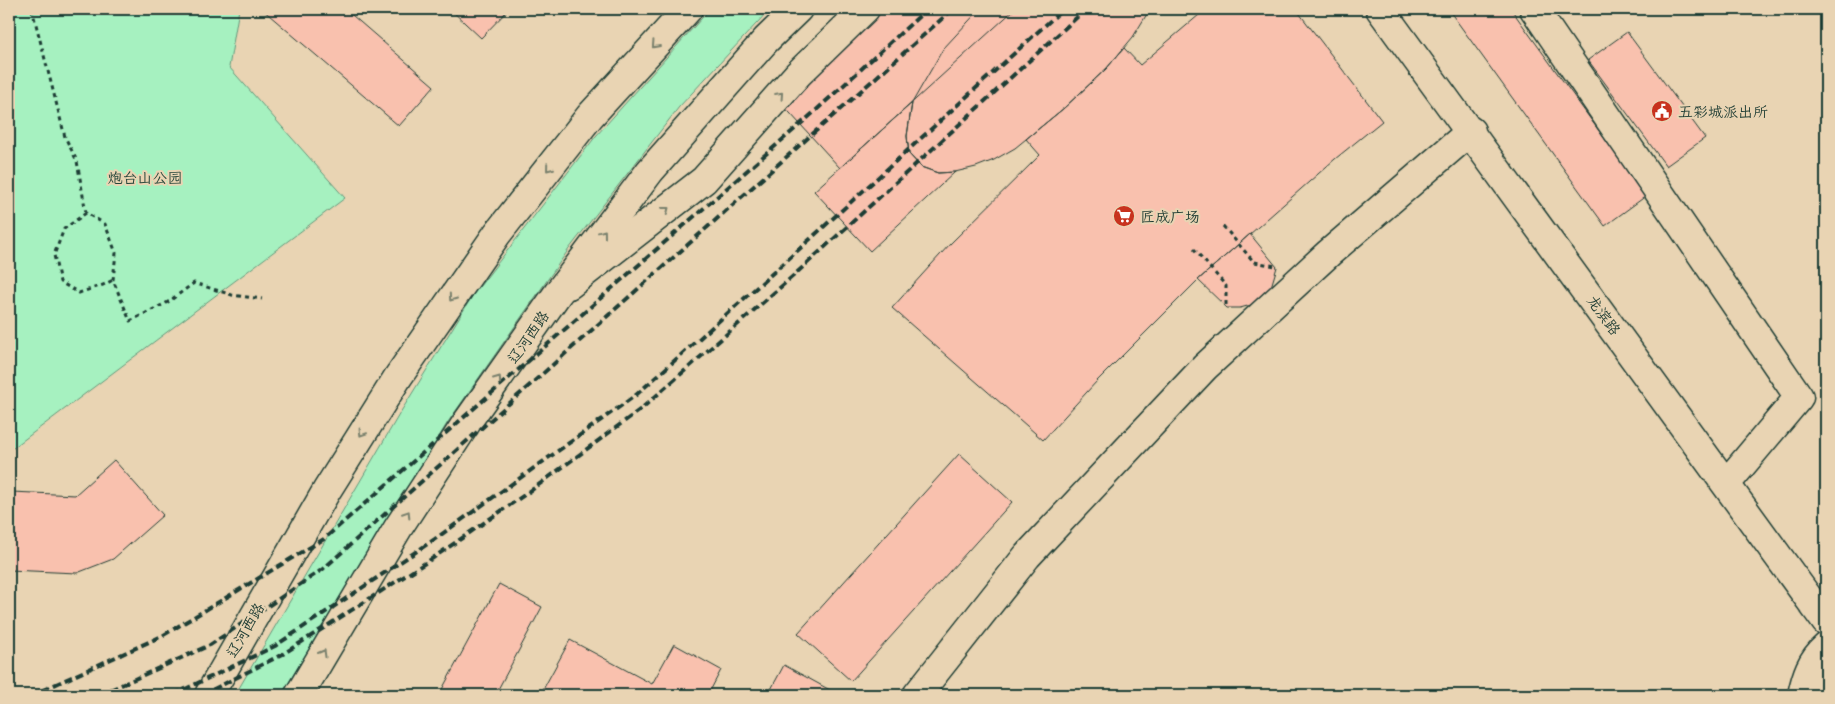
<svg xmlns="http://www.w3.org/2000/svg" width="1835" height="704" font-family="'Patrick Hand','LXGW WenKai TC',sans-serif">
  <rect width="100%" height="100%" fill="#e9d4b3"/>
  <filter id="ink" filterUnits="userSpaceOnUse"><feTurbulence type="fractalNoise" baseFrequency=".02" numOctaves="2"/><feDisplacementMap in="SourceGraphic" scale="10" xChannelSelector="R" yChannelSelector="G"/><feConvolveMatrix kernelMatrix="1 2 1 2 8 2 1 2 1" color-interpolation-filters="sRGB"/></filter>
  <g filter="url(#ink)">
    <!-- green -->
    <path fill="#a6f1c0" stroke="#62977a" d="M9,9H239L229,67L345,198L9,451Z
      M710,9H770L679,107L569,249L448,422L281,695H235L400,413L473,295L596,136Z"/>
    <!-- building -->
    <path fill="#f9c1ae" stroke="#1f3d34" d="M262,9H345L434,86L399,126Z
      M450,9H509L481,38Z
      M882,9H1015L840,168L780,102Z
      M980,9H1150L1133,37L1107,68L1064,108L1015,148L994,160L976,167L955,172L938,173L921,167L909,154L907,136L912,103L943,49Z
      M1206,9H1296L1382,121L1335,159L1198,280L1097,381L1043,440L892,308L950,244L1040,155L1026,139L1064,108L1107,68L1124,48L1140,65Z
      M1448,9H1511L1646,196L1605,226Z
      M1627,32L1705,138L1666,166L1588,60Z
      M912,103L907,136L909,154L921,167L938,173L955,172L870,251L814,191Z
      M1250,234L1277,267L1271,287L1268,295L1255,304L1240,308H1227L1198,280Z
      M959,454L1012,502L851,681L798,633Z
      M114,460L163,515L113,559L77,573L9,570L12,492L75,495Z
      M499,584L542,607L495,695H439Z
      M570,640L652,684L674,644L721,670L708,695H540Z
      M784,665L839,695H768Z"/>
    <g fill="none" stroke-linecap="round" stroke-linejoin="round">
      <!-- minor casing -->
      <g stroke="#1f3d34" stroke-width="31">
        <path id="minor" d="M1380,9L1826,622
          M1534,9L1799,397L1726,484
          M569,285L704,180L798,74L865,9
          M917,695L1027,556L1205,367L1329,253L1471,131
          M1802,695C1806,676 1811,660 1826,647"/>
      </g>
      <!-- major casing -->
      <g stroke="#1f3d34" stroke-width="31">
        <path id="major" d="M209,695L327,490L398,377L497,234L590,116L688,9
          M299,695L398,528L467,422L558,293L650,171L766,40L798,9"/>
      </g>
      <!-- path -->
      <path stroke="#1f3d34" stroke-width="3" stroke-dasharray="4 4" stroke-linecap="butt" d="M32,9L65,137L77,161L86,213L105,224L116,253L113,280L130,321L168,302L194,283L232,295L262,299
        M86,213L64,229L54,255L60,282L79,293L103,285L113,280
        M1223,226L1254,262L1275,266
        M1194,249L1226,286V309"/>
      <!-- minor -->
      <use href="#minor" stroke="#e9d4b3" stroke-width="28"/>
      <!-- major -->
      <use href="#major" stroke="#e9d4b3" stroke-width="28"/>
      <!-- rail -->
      <path stroke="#1f3d34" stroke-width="4" stroke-dasharray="8 4" stroke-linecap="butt" d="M32,695L162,636L324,539L812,114L927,9
        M99,695L210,645L323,569L953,9
        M173,695L275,646L435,539L636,395L785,262L1063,9
        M202,695L283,654L433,558L533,489L641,409L792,277L1086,9"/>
    </g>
    <!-- one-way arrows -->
    <defs><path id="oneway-chevron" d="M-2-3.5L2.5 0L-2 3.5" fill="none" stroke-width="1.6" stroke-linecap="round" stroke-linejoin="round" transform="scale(1.25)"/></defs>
    <g stroke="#7a816d">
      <use href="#oneway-chevron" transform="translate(655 45) rotate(132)"/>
      <use href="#oneway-chevron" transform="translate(780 95) rotate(-48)"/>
      <use href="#oneway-chevron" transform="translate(549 168) rotate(129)"/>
      <use href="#oneway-chevron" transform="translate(666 210) rotate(-38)"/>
      <use href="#oneway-chevron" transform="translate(603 233) rotate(-53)"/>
      <use href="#oneway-chevron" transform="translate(452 298) rotate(125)"/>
      <use href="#oneway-chevron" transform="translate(498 379) rotate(-55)"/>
      <use href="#oneway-chevron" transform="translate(362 433) rotate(122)"/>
      <use href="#oneway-chevron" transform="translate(407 514) rotate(-57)"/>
      <use href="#oneway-chevron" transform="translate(323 653) rotate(-60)"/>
    </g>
  </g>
  <!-- icons -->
  <defs>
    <g id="civic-disc" transform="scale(1.125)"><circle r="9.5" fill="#c8321e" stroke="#e9d4b3"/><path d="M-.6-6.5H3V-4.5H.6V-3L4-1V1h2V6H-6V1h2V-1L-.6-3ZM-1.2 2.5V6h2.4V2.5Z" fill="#fff"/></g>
    <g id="supermarket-disc" transform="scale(1.125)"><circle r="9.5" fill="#c8321e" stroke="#e9d4b3"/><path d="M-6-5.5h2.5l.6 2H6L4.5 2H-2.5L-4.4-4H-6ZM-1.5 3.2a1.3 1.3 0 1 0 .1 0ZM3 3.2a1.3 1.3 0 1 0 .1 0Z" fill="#fff"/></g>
  </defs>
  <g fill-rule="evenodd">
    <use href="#civic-disc" x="1662" y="111"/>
    <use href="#supermarket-disc" x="1124" y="216"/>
  </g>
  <g text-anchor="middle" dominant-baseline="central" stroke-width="4" stroke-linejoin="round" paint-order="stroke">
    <!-- poi labels -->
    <g font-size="15" fill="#1f3d34" stroke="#e9d4b3" text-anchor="start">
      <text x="1678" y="111">五彩城派出所</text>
      <text x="1140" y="216">匠成广场</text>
    </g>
    <!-- park labels -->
    <g font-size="15" fill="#26463b" stroke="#e9d4b3">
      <text x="145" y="177">炮台山公园</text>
    </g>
    <!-- street labels -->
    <g font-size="15" fill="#1f3d34" stroke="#e9d4b3">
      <text transform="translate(1604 315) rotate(54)">龙滨路</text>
      <text transform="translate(528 337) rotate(-55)">辽河西路</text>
      <text transform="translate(245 630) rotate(-60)">辽河西路</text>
    </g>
  </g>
  <!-- margin -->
  <rect width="1835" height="704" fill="none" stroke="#e9d4b3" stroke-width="30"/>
  <rect x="15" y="15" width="1805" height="674" fill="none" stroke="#1f3d34" stroke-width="2" filter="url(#ink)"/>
</svg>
